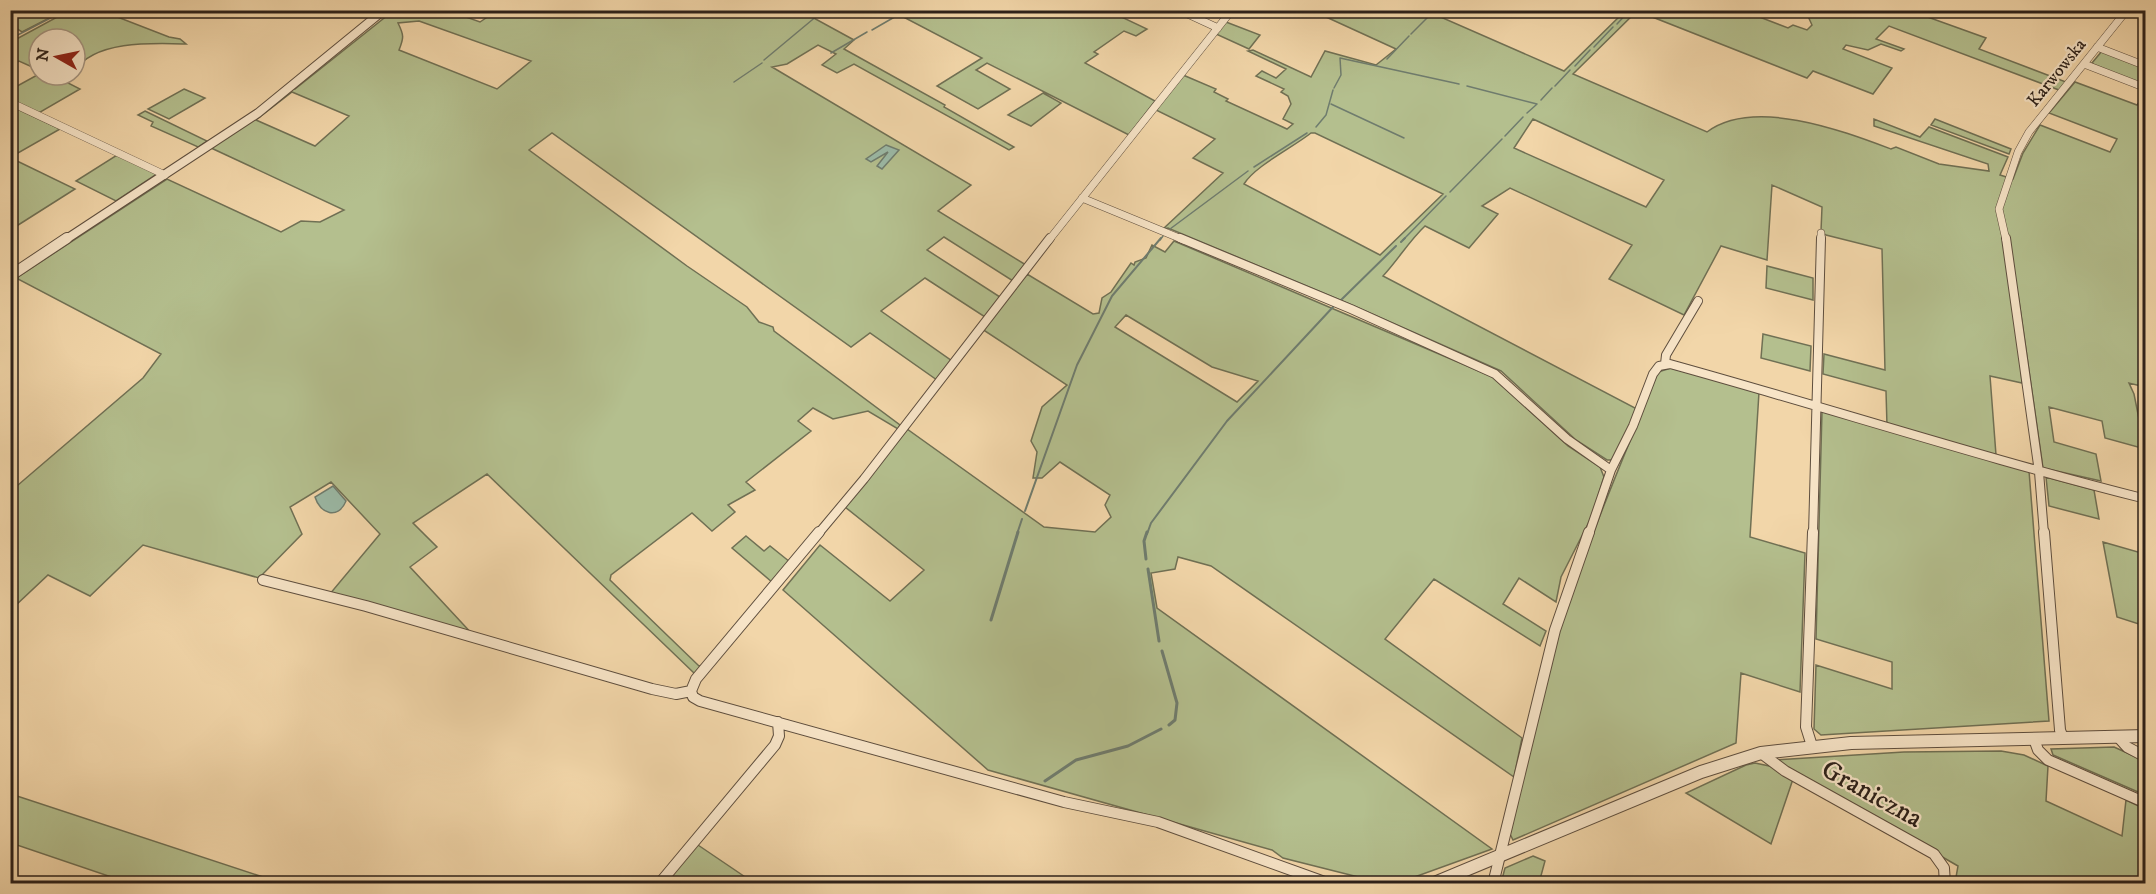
<svg xmlns="http://www.w3.org/2000/svg" width="2156" height="894" font-family="'IM FELL DW Pica',serif">
  <rect width="100%" height="100%" fill="#f2d6a9"/>
  <filter id="stains"><feTurbulence type="fractalNoise" baseFrequency=".00333" numOctaves="4"/><feColorMatrix values="0 0 0 0 .2 0 0 0 0 .09 0 0 0 0 .02 0 0 0 .5 -.17"/></filter>
  <radialGradient id="worn" r=".72"><stop offset=".6" stop-color="#630" stop-opacity="0"/><stop offset="1" stop-color="#630" stop-opacity=".3"/></radialGradient>
  <!-- green -->
  <path fill="#b4bf8e" stroke="#707054" stroke-width="1.5" fill-rule="evenodd" d="M11,10H63V11L22,32L11,25Z
    M70,10L102,11L169,37L180,39L186,44C154,43 94,40 75,71V39H39V70L19,61L11,66V42Z
    M498,10L801,11L854,40L844,49L945,105L944,107L1014,147L1009,150L854,64L837,73L822,65L836,54L818,45L787,64L772,67L971,185L938,211L1026,265L1013,281L944,237L927,250L1000,297L985,317L925,278L881,311L952,361L937,380L870,333L851,347L552,133L529,150L687,266L747,307L759,322L773,327L774,331L900,425L898,429L868,411L833,419L813,408L798,421L811,431L746,482L755,490L728,505L735,512L712,531L692,513L611,575L610,580L699,666L703,665L695,674L487,474L413,523L437,547L410,567L475,637L329,595L380,534L331,482L290,507L302,534L259,578L143,545L90,596L48,575L16,605L11,606V491L143,378L161,354L16,278L167,179L281,232L301,221L320,222L344,210L209,147L290,89H295L393,11H449L480,22ZM419,21L531,61L497,89L399,50C404,38 404,35 398,23ZM292,92L349,116L315,146L256,120Z
    M1425,10L1440,11L1436,15L1564,71L1625,11H1744L1788,28L1793,25L1807,30L1812,25L1807,14L1809,11H1911L1986,38L1979,49L2066,82L2059,90L1889,26L1876,39L1904,49L1901,51L1881,44L1868,50L1846,45L1843,49L1892,68L1873,94L1813,71L1807,78L1637,11L1573,74L1707,132C1754,97 1843,131 1891,149L1896,147L1939,164L1989,171L1988,164L1874,126V119L1920,137L1929,127L2008,157L2000,175L2013,179L2023,153L2040,125L2110,152L2117,139L2049,113L2075,82L2137,105L2145,94V387L2129,383L2134,394L2145,449L2105,438L2102,421L2049,407L2054,442L2096,454L2101,481L2043,468L2018,294L2015,293L2022,383L1990,376L1996,455L1887,426L1886,391L1823,374L1824,354L1885,370L1882,249L1826,235L1821,231L1822,207L1772,185L1767,260L1721,246L1684,315L1609,279L1632,245L1510,188L1482,206L1498,214L1469,248L1425,226C1409,241 1398,260 1383,276L1637,409L1614,460H1607L1576,440L1501,371L1345,302L1168,228L1163,229L1223,173L1193,158L1215,139L1156,110L1183,75L1216,89L1214,92L1228,99L1226,101L1287,129L1293,124L1283,119L1291,104L1288,96L1281,92L1284,89L1256,76L1262,71L1276,78L1286,69L1248,51L1253,50L1311,77L1325,51L1376,65L1396,49L1313,11ZM1533,119L1664,180L1646,207L1514,148ZM1311,133H1315L1443,194L1380,255L1244,184C1255,166 1292,148 1311,133Z
    M892,11H1109L1147,29L1136,36L1124,31L1094,52L1098,54L1085,63L1155,101L1129,135L987,63L976,70L1010,89L978,109L937,86L982,58Z
    M1226,22L1260,35L1249,49L1216,34Z
    M2102,51L2145,67V85L2096,67L2092,63Z
    M39,74L73,75L68,83L80,89L37,114L11,101L10,90Z
    M184,89L205,98L169,119L148,109Z
    M1043,93L1061,103L1031,126L1008,115Z
    M11,106L60,129L11,157Z
    M145,111L207,141L198,147L151,126L153,122L138,115Z
    M1935,119L2011,149L2009,154L1931,125Z
    M117,155L157,174L116,201L76,181Z
    M15,160L75,189L15,227L10,224L11,162Z
    M1174,241L1493,377L1568,446L1600,467L1604,477L1592,516L1561,577L1556,602L1519,578L1503,604L1546,631L1540,646L1434,579L1385,639L1522,738L1514,777L1211,566L1178,557L1175,569L1151,573L1157,608L1492,849L1398,883H1382L1283,858L1272,850L988,770L783,590L820,545L890,601L924,570L845,507L907,429L1044,527L1095,532L1111,517L1105,505L1110,495L1060,462L1042,478H1033L1037,452L1031,441L1042,407L1067,385L982,329L1027,274L1093,314L1099,313L1102,298L1111,292L1131,263L1134,265L1135,262L1146,258L1152,245L1165,252ZM1126,315L1212,367L1258,381L1237,402L1115,327Z
    M1767,266L1813,278V300L1766,288Z
    M1763,334L1811,346L1810,371L1761,358Z
    M1671,368L1759,392L1750,537L1805,553L1800,692L1741,673L1736,743L1513,840L1510,834C1527,758 1542,681 1566,607C1593,527 1627,450 1658,372Z
    M1822,411L2029,471L2049,721L1821,735L1814,729L1816,665L1892,689V662L1816,639Z
    M2046,477L2094,490L2099,519L2049,506Z
    M746,536L764,551L770,546L790,562L773,583L732,548Z
    M2103,542L2145,554V626L2117,617Z
    M2114,747L2145,761V795L2053,755L2051,749Z
    M2001,751L2024,755L2048,766L2046,801L2122,836L2126,800L2145,809V883H1955L1958,866L1774,760L1904,752Z
    M1755,763L1774,767L1793,779L1771,844L1686,793L1746,765Z
    M10,794H11L281,883H129L11,843Z
    M695,843L754,883L660,884Z
    M1533,856L1545,861L1539,883H1501L1505,868Z"/>
  <!-- water -->
  <path fill="#9bb9a6" stroke="#6f7c6e" stroke-width="1.5" d="M886,145L899,150L882,169L877,166L888,152L871,162L866,159Z
    M333,486L346,501C338,520 320,514 315,497Z"/>
  <g fill="none" stroke-linecap="round" stroke-linejoin="round">
    <!-- stream-far2 -->
    <path stroke="#6f7c6e" stroke-width="1.5" d="M902,12L904,10
      M645,15L657,10
      M1617,24L1630,10
      M872,30L898,15
      M1411,34L1435,10
      M10,39L66,10
      M1594,47L1613,27
      M831,53L867,32
      M1387,59L1409,36
      M764,60L824,10
      M1575,66L1590,50
      M734,82L762,63
      M1467,86L1537,104
      M1555,86L1570,70
      M1334,88L1341,75L1340,58L1459,84
      M1541,100L1552,88
      M1331,104L1404,138
      M1527,113L1536,105
      M1316,127L1326,115L1333,90
      M1505,136L1523,117
      M1254,167L1307,133
      M1450,192L1502,139
      M1170,229L1248,171
      M1160,240L1163,236
      M1403,240L1446,196"/>
    <!-- stream-far1 -->
    <path stroke="#6f7c6e" stroke-width="2" d="M1401,242L1405,238
      M1341,300L1396,246
      M1025,511L1077,365L1112,296L1161,238
      M1017,534L1022,519
      M1147,534L1151,523L1227,421L1333,307"/>
    <!-- stream -->
    <path stroke="#6f7c6e" stroke-width="3" d="M1146,559L1144,541L1147,532
      M1148,569L1159,641
      M991,620L1018,532
      M1162,651L1177,703L1175,720L1169,725
      M1045,781L1076,760L1128,746L1161,729"/>
    <!-- minor-far2 casing -->
    <g stroke="#5e4e3e" stroke-width="8">
      <path id="minor-far2" d="M1179,10L1218,28
        M2097,47L2146,66
        M2084,64L2146,88
        M10,102L165,175
        M1082,198L1184,240
        M1049,240L1232,10
        M1821,240V233
        M2006,240L1999,209L2018,152L2029,132L2127,10"/>
    </g>
    <!-- minor-far1 casing -->
    <g stroke="#5e4e3e" stroke-width="10">
      <path id="minor-far1" d="M1180,238L1351,309L1495,374L1567,439L1611,470L1589,534
        M2006,238L2039,472L2044,534
        M1665,364L1666,355L1698,301
        M1611,470L1633,426L1653,374L1659,366L1670,364C1829,408 1986,459 2146,499
        M818,534L864,479L1050,238
        M1813,534L1821,238"/>
    </g>
    <!-- minor casing -->
    <g stroke="#5e4e3e" stroke-width="12">
      <path id="minor" d="M819,532L696,679L691,691L693,697L700,701L1064,802L1158,822L1330,884
        M2044,532L2060,730L2063,738
        M263,580L366,606L652,689L676,694L691,691
        M2118,737L2127,747L2146,757
        M2034,739L2038,750L2048,760L2146,803
        M1812,746L1806,727L1813,532
        M1761,753L1785,771L1934,854L1944,868L1945,884
        M659,884L775,745L779,736L778,722
        M1493,884L1555,630L1589,532"/>
    </g>
    <!-- tertiary-far2 casing -->
    <g stroke="#5e4e3e" stroke-width="10">
      <path id="tertiary-far2" d="M65,240L258,113L384,10"/>
    </g>
    <!-- tertiary-far1 casing -->
    <g stroke="#5e4e3e" stroke-width="12">
      <path id="tertiary-far1" d="M10,276L67,238"/>
    </g>
    <!-- tertiary casing -->
    <g stroke="#5e4e3e" stroke-width="14">
      <path id="tertiary" d="M1432,884L1701,772L1761,753L1851,743L2146,736"/>
    </g>
    <!-- minor-far2 -->
    <use href="#minor-far2" stroke="#f7e4c7" stroke-width="7"/>
    <!-- minor-far1 -->
    <use href="#minor-far1" stroke="#f7e4c7" stroke-width="8"/>
    <!-- minor -->
    <use href="#minor" stroke="#f7e4c7" stroke-width="10"/>
    <!-- tertiary-far2 -->
    <use href="#tertiary-far2" stroke="#f7e4c7" stroke-width="8"/>
    <!-- tertiary-far1 -->
    <use href="#tertiary-far1" stroke="#f7e4c7" stroke-width="10"/>
    <!-- tertiary -->
    <use href="#tertiary" stroke="#f7e4c7" stroke-width="12"/>
  </g>
  <g text-anchor="middle" dominant-baseline="central" stroke-width="4.5" stroke-linejoin="round" paint-order="stroke">
    <!-- far-street labels -->
    <g font-size="18" fill="#2d211a" stroke="#f7e4c7">
      <text transform="translate(2057 73) rotate(-51)">Karwowska</text>
    </g>
    <!-- near-street labels -->
    <g font-size="27" fill="#2d211a" stroke="#f7e4c7">
      <text transform="translate(1872 794) rotate(29)">Graniczna</text>
    </g>
  </g>
  <!-- margin -->
  <rect width="2156" height="894" fill="none" stroke="#f2d6a9" stroke-width="36"/>
  <rect x="12" y="12" width="2132" height="870" fill="none" stroke="#2d211a" stroke-width="3"/>
  <rect x="18" y="18" width="2120" height="858" fill="none" stroke="#2d211a" stroke-width="1.5"/>
  <!-- north arrow -->
  <g transform="translate(57 57) rotate(279)"><circle r="28" fill="#f7e4c7" stroke="#a69682" stroke-width="1.5"/>
  <path d="M0-4.5L10 22L0 15L-10 22Z" fill="#8f2418"/>
  <text y="-9" font-size="16" font-weight="bold" text-anchor="middle" fill="#2d211a">N</text>
  </g>
  <rect width="100%" height="100%" filter="url(#stains)"/>
  <rect width="100%" height="100%" fill="url(#worn)"/>
</svg>
